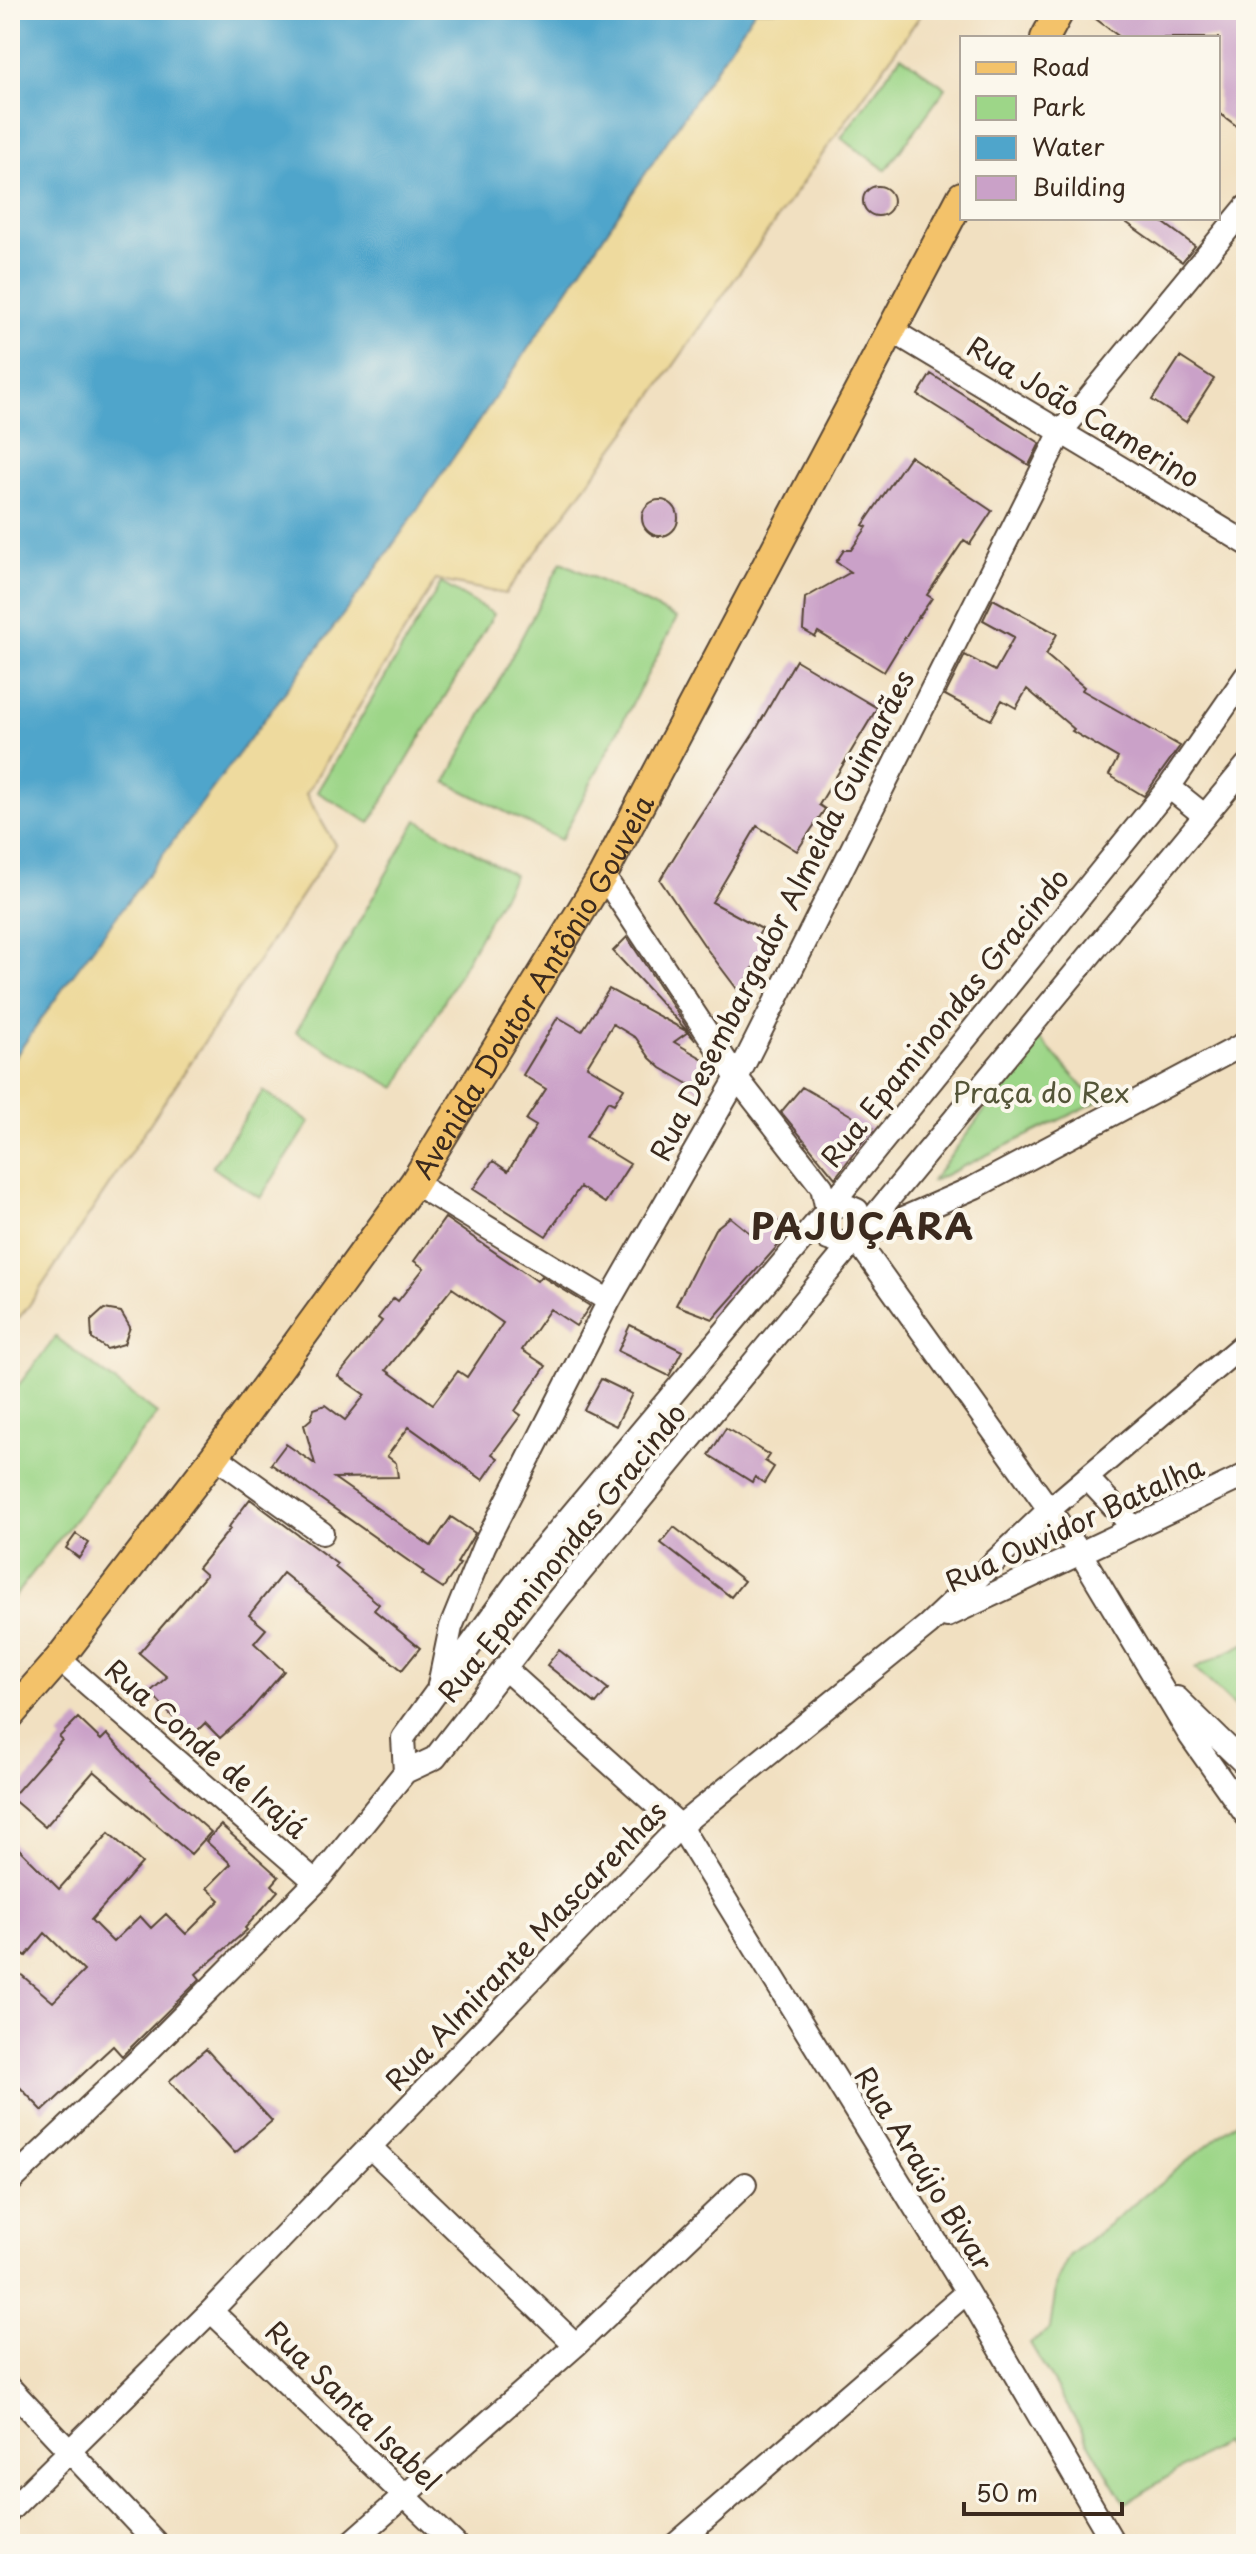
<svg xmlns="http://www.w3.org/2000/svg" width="1256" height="2554" font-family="'Playpen Sans',sans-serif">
  <rect width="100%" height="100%" fill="#fbf7ec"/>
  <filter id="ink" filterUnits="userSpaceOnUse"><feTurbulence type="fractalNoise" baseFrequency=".0125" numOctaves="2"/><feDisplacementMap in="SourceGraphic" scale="16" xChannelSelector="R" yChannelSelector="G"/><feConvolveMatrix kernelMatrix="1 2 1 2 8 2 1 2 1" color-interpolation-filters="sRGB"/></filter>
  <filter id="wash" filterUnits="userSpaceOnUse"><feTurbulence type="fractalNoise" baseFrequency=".006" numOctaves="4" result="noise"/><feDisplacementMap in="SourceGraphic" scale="32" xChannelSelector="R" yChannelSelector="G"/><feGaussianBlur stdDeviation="1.8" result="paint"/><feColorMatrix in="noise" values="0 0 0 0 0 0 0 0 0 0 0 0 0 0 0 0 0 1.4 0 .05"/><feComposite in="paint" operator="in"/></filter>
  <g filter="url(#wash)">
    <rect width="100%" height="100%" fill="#f1e0c1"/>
    <!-- green -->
    <path fill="#9dd688" stroke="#6c8053" stroke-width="2" d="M901,56L946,88L886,170L841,138Z
      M561,562L677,618L561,840L446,782Z
      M441,583L494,614L370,823L317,792Z
      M417,820L514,875L396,1088L296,1032Z
      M1039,1038L1097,1102L931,1182Z
      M263,1091L310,1122L260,1198L212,1167Z
      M56,1337L157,1414L10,1602V1396Z
      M1246,1643V1717L1195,1668Z
      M1246,2114V2467L1223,2443L1125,2503L1030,2343L1050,2329L1057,2281L1069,2256Z"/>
    <!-- sand -->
    <path fill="#eeda9e" stroke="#94825e" stroke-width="2" d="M755,10H924L641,412L505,594L436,580L306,794L335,845L28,1307L10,1328V1064L68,981L363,588L503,386Z"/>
    <!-- water -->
    <path fill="#4fa5cb" stroke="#456874" stroke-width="2" d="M10,10H755L503,386L363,588L68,981L10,1064Z"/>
    <g id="blocks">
      <!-- building -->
      <path fill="#caa1c8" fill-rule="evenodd" d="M1084,10H1246V133L1218,112V38H1121Z
        M863 201a15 15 0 1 1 30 0a15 15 0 1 1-30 0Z
        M1120,218H1157L1195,246L1182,262Z
        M1180,357L1214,379L1186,422L1152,400Z
        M931,374L1040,443L1029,465L918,395Z
        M910,456L992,511L970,544L964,540L927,595L932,598L919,617L918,616L884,672L818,632L815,637L803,630L805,598L851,572L836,562L844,550H851L867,527L863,525Z
        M642 518a18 18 0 1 1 36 0a18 18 0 1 1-36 0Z
        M993,599L1057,634L1046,655L1084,687L1082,690L1180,746L1144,796L1109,775L1118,758L1072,731L1074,729L1027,689L1016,708L1002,700L991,720L945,695L965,655L995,671L1014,637L983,620Z
        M796,660L877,708L819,805L825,809L797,851L757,826L712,902L762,929L755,941L765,945L740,993L706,948L660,880L696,821L754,733Z
        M627,937L695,1040L688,1032L674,1042L710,1063L713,1067L699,1090L661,1068L650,1058L636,1038L613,1024L587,1066L624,1088L614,1104L608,1101L586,1137L630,1164L605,1203L580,1187L546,1236L473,1189L493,1161L508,1171L536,1126L526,1120L546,1089L523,1075L558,1017L582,1031L609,989L688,1032L613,951Z
        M802,1087L873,1128L835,1178L781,1112Z
        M767,1212L790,1232L713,1319L676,1305L715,1229L730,1217L751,1234Z
        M445,1218L537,1281L541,1276L590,1306L576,1326L550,1309L522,1350L546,1366L515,1411L521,1415L492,1454L498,1458L483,1480L409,1427L387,1456L396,1463L398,1477L334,1478L431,1546L451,1517L475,1533L457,1563L460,1564L443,1588L422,1574L424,1572L271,1464L286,1444L315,1464L304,1425L311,1419L314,1409L325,1405L345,1420L365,1395L338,1376L382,1321L378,1318L394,1298L398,1301L424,1268L414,1261ZM452,1288L503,1323L467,1377L458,1371L433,1404L386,1370Z
        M104,1309L121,1312L130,1327L124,1344L107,1349L92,1339L91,1321Z
        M630,1325L682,1351L669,1376L618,1351Z
        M601,1379L632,1394L616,1426L584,1410Z
        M726,1428L769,1455L765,1461L774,1467L764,1483L755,1477L752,1482L709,1455Z
        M250,1499L337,1564L335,1567L379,1604L374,1610L420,1648L402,1670L283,1573L249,1615L266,1629L254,1643L284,1671L248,1713L220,1738L205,1723L191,1737L150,1692L167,1677L139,1653L206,1575L198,1568L230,1529L228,1528Z
        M674,1527L744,1581L731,1597L661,1543Z
        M76,1534L89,1543L79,1558L66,1548Z
        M559,1650L608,1689L596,1704L547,1665Z
        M78,1718L101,1740L107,1734L140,1769L211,1832L191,1854L94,1771L45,1827L11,1798L62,1740L59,1737Z
        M221,1825L279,1877L272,1885L278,1891L245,1928L247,1930L196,1974L200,1979L122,2056L113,2046L43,2111L10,2077V1982L18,1972L53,2002L84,1971L45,1933L26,1956L10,1943V1840L59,1889L109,1833L142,1863L91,1920L113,1942L140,1916L151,1928L166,1914L186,1934L220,1900L207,1888L231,1864L206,1841Z
        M206,2049L272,2121L235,2153L169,2081Z"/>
    </g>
  </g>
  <g filter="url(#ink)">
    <use href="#blocks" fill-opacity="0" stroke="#564536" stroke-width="2"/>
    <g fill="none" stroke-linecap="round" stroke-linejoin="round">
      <!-- minor casing -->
      <g stroke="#564536" stroke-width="26">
        <path id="minor" d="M891,330L1246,543
          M1169,787L1205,816
          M603,875L737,1078L822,1187L827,1210L843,1204L857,1210L861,1223L856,1238
          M414,1183L609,1301
          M827,1210L822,1226L828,1239L843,1244L856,1239L975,1187L1246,1043
          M856,1239L1081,1554L1191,1737L1246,1815
          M215,1456L322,1533
          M1088,1479L1134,1528
          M947,1616L1246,1475
          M59,1659L316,1882
          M504,1668L680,1826L967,2292L1114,2544
          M438,1690L451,1627L484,1546L609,1301L737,1078L1061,432L1246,207
          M1177,1698L1246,1765
          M405,1772L403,1738L526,1569L827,1210L1169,787L1246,676
          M370,2147L576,2345
          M10,2182L149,2050L316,1882L405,1772L435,1758L559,1598L1246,766
          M211,2311L455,2544
          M10,2388L157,2544
          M10,2510L211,2311L680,1826L928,1625L1050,1509L1246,1342
          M350,2544L576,2345L745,2184
          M676,2544L967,2292"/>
      </g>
      <!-- major casing -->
      <g stroke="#564536" stroke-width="32">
        <g id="major">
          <path d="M1045,38L1060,10"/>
          <path id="s1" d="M10,1715L59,1659L215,1456L414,1183L603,875L962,196"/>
        </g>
      </g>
      <!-- minor -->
      <use href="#minor" stroke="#fff" stroke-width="22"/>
      <!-- major -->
      <use href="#major" stroke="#f3c26a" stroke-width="28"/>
    </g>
  </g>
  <g text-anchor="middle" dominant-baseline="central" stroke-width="8" stroke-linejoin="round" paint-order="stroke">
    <!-- street labels -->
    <g font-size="28" fill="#3b2a1e" stroke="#fbf7ec">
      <text transform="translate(1084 411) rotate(31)">Rua João Camerino</text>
      <text transform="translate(781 915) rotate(-63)">Rua Desembargador Almeida Guimarães</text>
      <text stroke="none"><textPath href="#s1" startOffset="898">Avenida Doutor Antônio Gouveia</textPath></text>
      <text transform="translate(944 1017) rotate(-51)">Rua Epaminondas Gracindo</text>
      <text transform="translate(1074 1523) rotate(-25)">Rua Ouvidor Batalha</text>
      <text transform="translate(561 1552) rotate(-51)">Rua Epaminondas Gracindo</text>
      <text transform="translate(207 1748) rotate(41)">Rua Conde de Irajá</text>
      <text transform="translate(525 1945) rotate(-46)">Rua Almirante Mascarenhas</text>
      <text transform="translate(925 2168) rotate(58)">Rua Araújo Bivar</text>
      <text transform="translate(354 2405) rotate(44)">Rua Santa Isabel</text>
    </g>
    <!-- park labels -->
    <g font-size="28" fill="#545538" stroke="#fbf7ec">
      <text x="1041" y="1091">Praça do Rex</text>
    </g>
    <!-- district labels -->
    <g font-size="36" font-weight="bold" letter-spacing="2" fill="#3b2a1e" stroke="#fbf7ec">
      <text x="863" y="1225">PAJUÇARA</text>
    </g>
  </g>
  <!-- margin -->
  <rect width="1256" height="2554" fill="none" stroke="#fbf7ec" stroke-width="40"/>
  <!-- legend -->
  <rect x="960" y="36" width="260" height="184" fill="#fbf7ec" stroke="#aea59a" stroke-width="2"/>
  <rect x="976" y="62" width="40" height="12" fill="#f3c26a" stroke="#aea59a" stroke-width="2"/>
  <text x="1032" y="76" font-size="24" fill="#3b2a1e">Road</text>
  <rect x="976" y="96" width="40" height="24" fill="#9dd688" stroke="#aea59a" stroke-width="2"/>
  <text x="1032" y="116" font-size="24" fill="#3b2a1e">Park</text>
  <rect x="976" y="136" width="40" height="24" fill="#4fa5cb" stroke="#aea59a" stroke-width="2"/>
  <text x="1032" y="156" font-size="24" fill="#3b2a1e">Water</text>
  <rect x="976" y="176" width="40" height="24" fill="#caa1c8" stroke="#aea59a" stroke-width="2"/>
  <text x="1032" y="196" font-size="24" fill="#3b2a1e">Building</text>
  <!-- scale -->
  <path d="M964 2502v12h158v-12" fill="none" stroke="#3b2a1e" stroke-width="4"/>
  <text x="976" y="2502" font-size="24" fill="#3b2a1e" stroke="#fbf7ec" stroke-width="6" paint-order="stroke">50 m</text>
</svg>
